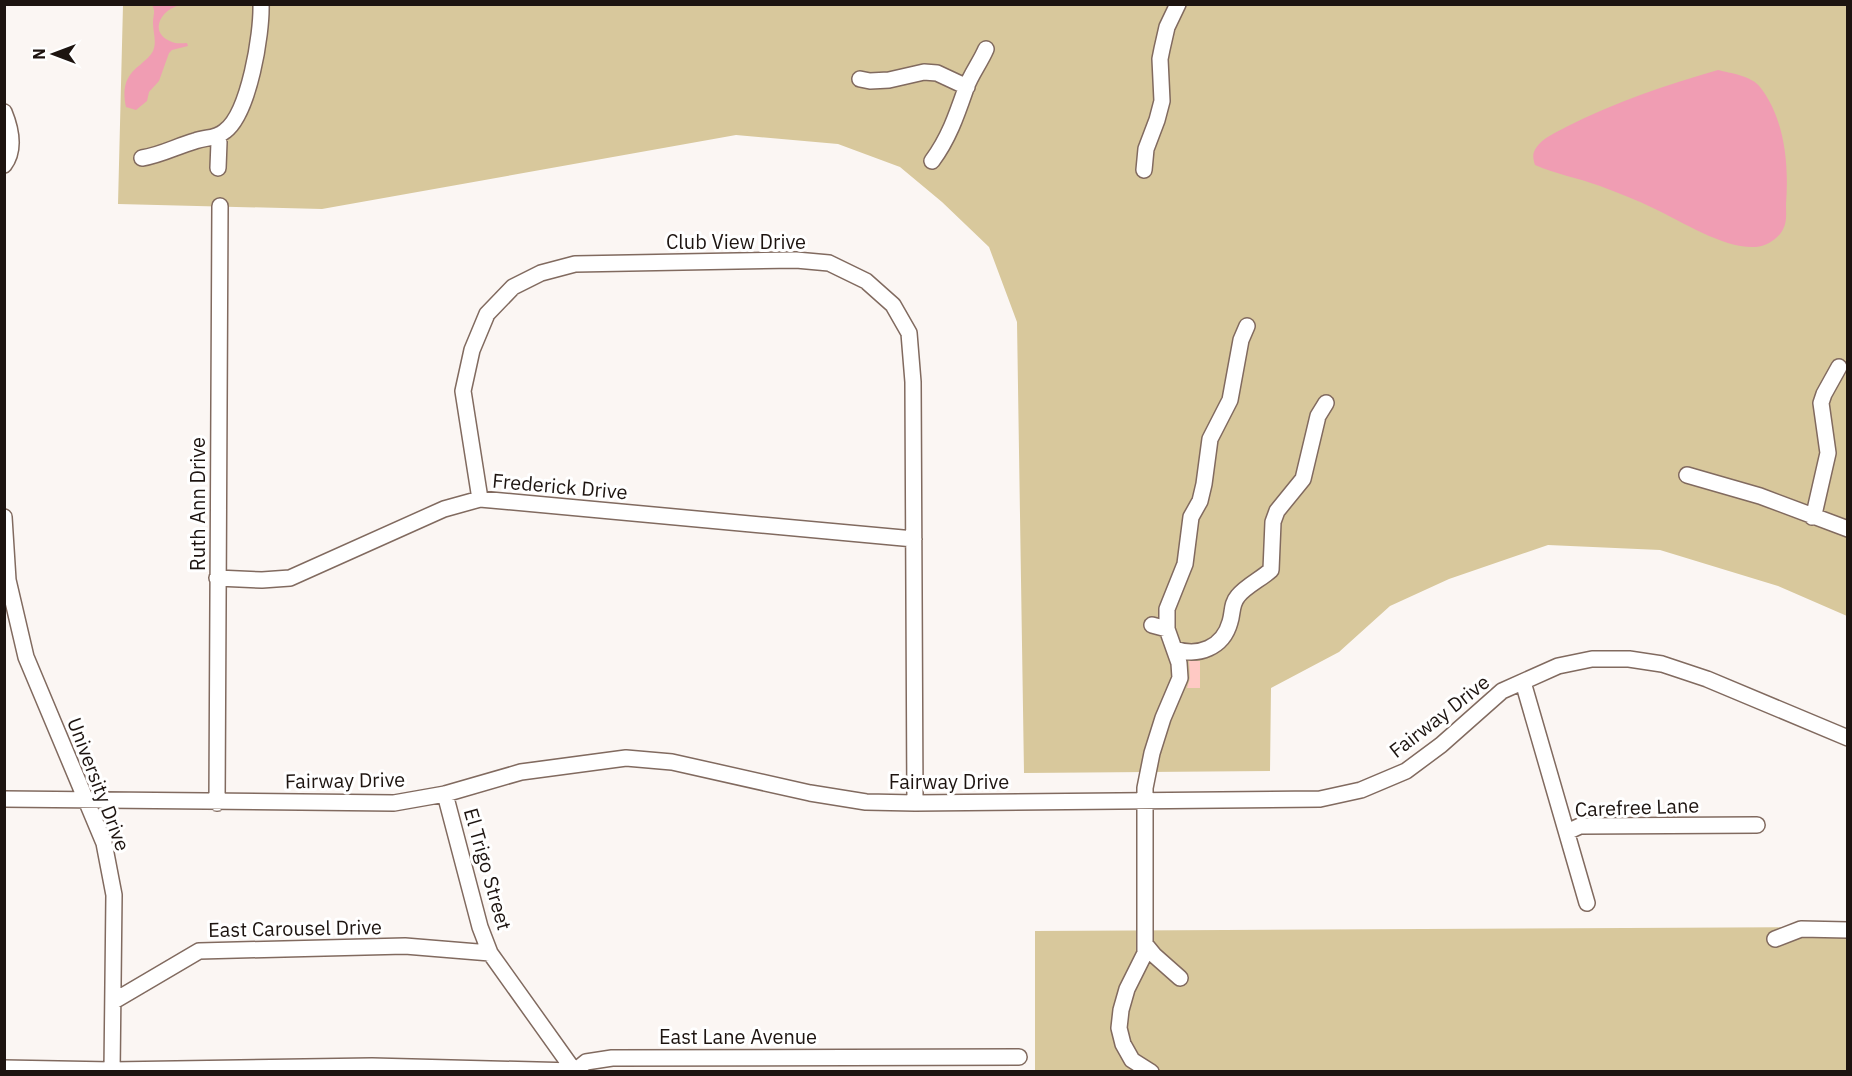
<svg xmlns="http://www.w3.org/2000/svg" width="1852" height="1076" font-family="'IBM Plex Sans',sans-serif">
  <rect width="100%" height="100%" fill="#fbf6f3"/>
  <!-- green -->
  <path fill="#d8c89c" d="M123,5H1847V616L1778,586L1660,550L1548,545L1449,579L1390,606L1339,652L1271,688L1270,771L1024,773L1017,322L989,247L942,202L900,167L838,144L736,135L322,209L118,204Z
    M1847,927V1071L1035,1072V931Z"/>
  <!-- water -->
  <path fill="#f09db3" d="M152,5H180C160,10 148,33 172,42C176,44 182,43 187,43L188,46L172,50L169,53L159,81L149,92L147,101L136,110L126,107C122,89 125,76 140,65C145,60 150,57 153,51C157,42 153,32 153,23C153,15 156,11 152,5Z
    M1718,70C1730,73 1752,76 1760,87C1785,119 1789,165 1786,204C1786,211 1787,221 1784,227C1780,238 1767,246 1756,247C1724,249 1683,222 1655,209C1637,200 1618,193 1600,186C1578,178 1556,174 1535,165C1533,158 1532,154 1536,148C1542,138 1557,132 1566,127C1615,102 1666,85 1718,70Z"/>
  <!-- building -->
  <path fill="#ffc9c4" d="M1189,661H1200V688H1187L1190,678Z"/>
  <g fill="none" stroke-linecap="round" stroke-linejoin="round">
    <!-- minor casing -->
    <g stroke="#816a5f" stroke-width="18">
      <path id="minor" d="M860,79L870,81L889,80L924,72L937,73L967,87
        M4,112C11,129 16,149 4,165
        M214,138L219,142L218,168
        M142,158C161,155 177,146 195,141C206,137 216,139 225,131C249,113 262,34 261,4
        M932,161C949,138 957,114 966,88C971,74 980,63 986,49
        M1144,170L1146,149L1157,120L1162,101L1160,59L1162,49L1167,27L1178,4
        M1687,475L1760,496L1848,529
        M480,499L463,391L472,350L487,314L513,287L541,273L575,264L796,260L829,263L866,281L893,305L909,333L913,382L915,803
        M4,517L8,580L26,657L104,843L114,895L112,1072
        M1812,517L1815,510L1828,453L1821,403L1824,394L1839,367
        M217,578L262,580L290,578L444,509L480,499L914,539
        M1167,629V609L1185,564L1191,517L1200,501L1204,484L1210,439L1230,400L1241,340L1247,326
        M1175,649C1198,657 1223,648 1230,622C1233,613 1231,604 1238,596C1246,586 1261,579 1271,570L1273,522L1277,511L1303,479L1318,416L1326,403
        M1523,682L1587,903
        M445,794L480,927L490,953L575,1072
        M4,799L394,803L445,794L521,772L626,758L672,762L810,793L866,802L915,803L1320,799L1361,790L1406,771L1441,745L1502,691L1558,666L1592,659H1629L1662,664L1707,679L1848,738
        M217,803L220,206
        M1567,832L1580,826L1757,825
        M1775,939L1801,929L1848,930
        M1145,944L1154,955L1180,978
        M114,1001L199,951L405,946L490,953
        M4,1068L112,1070L372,1066L575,1071L586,1062L612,1058L1019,1057
        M1151,1072L1132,1060L1123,1044L1119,1028L1121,1010L1127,989L1145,953V788L1152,753L1163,718L1180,678L1179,663L1167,629L1152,625"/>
    </g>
    <!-- minor -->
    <use href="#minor" stroke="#fff" stroke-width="15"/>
  </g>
  <g text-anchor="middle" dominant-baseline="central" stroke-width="6" stroke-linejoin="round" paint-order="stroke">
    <!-- street labels -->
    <g font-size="20" fill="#1d1410" stroke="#fff">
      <text x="736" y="241">Club View Drive</text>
      <text transform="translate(560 486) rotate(5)">Frederick Drive</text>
      <text transform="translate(197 504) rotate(-90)">Ruth Ann Drive</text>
      <text transform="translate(1439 716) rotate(-38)">Fairway Drive</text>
      <text transform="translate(345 780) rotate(-1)">Fairway Drive</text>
      <text x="949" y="781">Fairway Drive</text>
      <text transform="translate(99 784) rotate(69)">University Drive</text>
      <text transform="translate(1637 807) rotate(-2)">Carefree Lane</text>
      <text transform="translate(488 869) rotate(74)">El Trigo Street</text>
      <text transform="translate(295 928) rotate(-1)">East Carousel Drive</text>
      <text x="738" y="1036">East Lane Avenue</text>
    </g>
  </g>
  <!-- border -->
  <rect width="1852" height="1076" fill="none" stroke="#1d1410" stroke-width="12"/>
  <!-- north arrow -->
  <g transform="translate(54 54) rotate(270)" stroke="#ffffff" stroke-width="4.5" paint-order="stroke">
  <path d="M0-4.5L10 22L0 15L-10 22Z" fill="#1d1410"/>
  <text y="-9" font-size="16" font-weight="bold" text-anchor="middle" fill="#1d1410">N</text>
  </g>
</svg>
